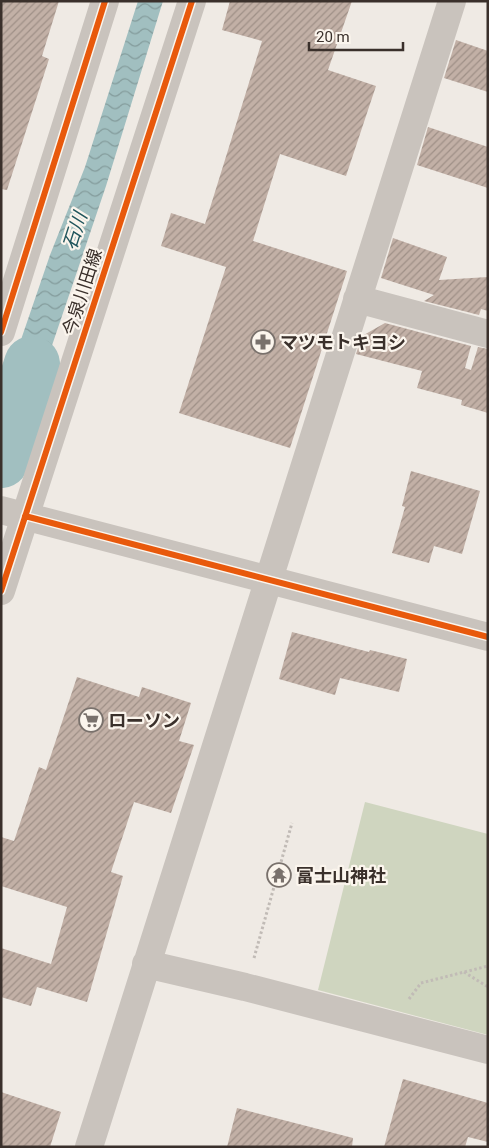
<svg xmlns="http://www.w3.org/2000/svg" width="489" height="1148" font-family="Roboto,'Noto Sans JP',sans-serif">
  <defs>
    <pattern id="water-waves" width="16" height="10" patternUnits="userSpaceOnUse" patternTransform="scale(1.25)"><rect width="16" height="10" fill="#a1bfc0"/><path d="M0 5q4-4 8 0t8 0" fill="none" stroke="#849c9c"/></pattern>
    <pattern id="building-hatch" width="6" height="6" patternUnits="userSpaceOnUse" patternTransform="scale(1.25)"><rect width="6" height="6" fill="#c2b0a6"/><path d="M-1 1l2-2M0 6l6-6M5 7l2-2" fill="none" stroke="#9f9087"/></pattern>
  </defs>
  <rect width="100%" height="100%" fill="#efeae4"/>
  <!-- park -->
  <path fill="#cfd5bf" d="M365,802L488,834V1035L318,990Z"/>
  <!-- water -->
  <path fill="url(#water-waves)" d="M138,1H163L106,186L20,440L1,435V398L50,255L85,167Z"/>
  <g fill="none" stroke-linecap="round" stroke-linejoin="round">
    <!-- river -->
    <path stroke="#a1bfc0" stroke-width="56" d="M1,460L32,364"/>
  </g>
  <!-- building -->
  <path fill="url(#building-hatch)" d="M1,1H59L42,56L49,59L7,190L1,189Z
    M230,1H352L328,70L376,86L346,176L280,154L253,241L347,271L290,448L179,413L226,267L161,246L171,213L205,224L262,41L222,30Z
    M456,40L488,51V92L444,78Z
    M428,127L488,147V188L417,165Z
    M393,238L447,257L439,280L488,277V311L481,309L479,315L424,301L434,295L381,278Z
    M385,323L471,346L465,368L471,370L478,347L488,349V413L461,405L462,400L417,388L422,371L356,354L362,336Z
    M411,471L480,491L462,554L434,546L429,563L392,553L405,507L402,506Z
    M292,632L369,652L370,650L407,659L399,692L340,678L335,695L279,679Z
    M77,677L139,697L142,687L191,703L179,741L194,745L171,813L134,802L111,872L123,876L87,1002L37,987L31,1006L1,997V948L51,964L67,907L1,886V837L14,841L39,767L46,770Z
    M403,1079L488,1103V1142L468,1137L465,1147H384Z
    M1,1092L61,1112L50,1147H1Z
    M237,1108L353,1138L352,1147H227Z"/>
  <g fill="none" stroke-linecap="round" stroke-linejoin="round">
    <!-- path -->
    <path stroke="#c1bbb6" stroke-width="3" stroke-dasharray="2.5 2.5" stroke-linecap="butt" d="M254,958L292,823
      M464,972L488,987
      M409,999L421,983L488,966"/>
    <!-- minor -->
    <path stroke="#c9c3bd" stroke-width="28" d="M357,299L488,334
      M1,332L105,1
      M1,510L488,637
      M1,591L192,1
      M146,964L245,987L488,1050
      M89,1147L452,1"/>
    <!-- cycleway casing -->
    <g stroke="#fbf5ed" stroke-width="9">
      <path id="cycleway" d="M1,332L105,1
        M25,516L488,637
        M1,591L192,1"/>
    </g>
    <!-- cycleway -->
    <use href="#cycleway" stroke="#e8590c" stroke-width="6"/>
  </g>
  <!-- icons -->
  <defs>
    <g id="pharmacy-ring" transform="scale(1.25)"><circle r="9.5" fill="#fbf5ed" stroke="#79716c" stroke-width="1.5"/><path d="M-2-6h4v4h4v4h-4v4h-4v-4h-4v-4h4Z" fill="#79716c"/></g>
    <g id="supermarket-ring" transform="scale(1.25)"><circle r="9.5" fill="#fbf5ed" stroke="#79716c" stroke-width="1.5"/><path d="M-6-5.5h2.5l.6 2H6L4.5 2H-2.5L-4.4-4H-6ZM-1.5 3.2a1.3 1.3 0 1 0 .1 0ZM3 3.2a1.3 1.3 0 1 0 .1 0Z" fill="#79716c"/></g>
    <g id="temple-ring" transform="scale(1.25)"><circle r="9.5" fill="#fbf5ed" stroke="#79716c" stroke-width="1.5"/><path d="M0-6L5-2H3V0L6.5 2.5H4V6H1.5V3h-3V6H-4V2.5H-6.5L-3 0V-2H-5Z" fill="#79716c"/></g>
  </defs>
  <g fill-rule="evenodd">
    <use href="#pharmacy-ring" x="263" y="342"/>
    <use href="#supermarket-ring" x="91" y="720"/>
    <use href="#temple-ring" x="279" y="875"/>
  </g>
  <g text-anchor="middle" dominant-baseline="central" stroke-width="4.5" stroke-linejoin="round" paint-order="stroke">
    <!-- street labels -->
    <g font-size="18" fill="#3a302b" stroke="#fbf5ed">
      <text transform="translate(82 292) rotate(-72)">今泉川田線</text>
    </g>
    <!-- poi labels -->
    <g font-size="18" font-weight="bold" fill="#3a302b" stroke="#fbf5ed" text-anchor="start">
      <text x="280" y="342">マツモトキヨシ</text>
      <text x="108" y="720">ローソン</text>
      <text x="296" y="875">富士山神社</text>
    </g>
    <!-- water labels -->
    <g font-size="19" font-style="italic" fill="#20555c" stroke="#fbf5ed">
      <text transform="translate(75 231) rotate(-72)">石川</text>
    </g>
  </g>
  <!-- border -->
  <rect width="489" height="1148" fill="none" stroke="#3a302b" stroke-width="5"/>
  <!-- scale -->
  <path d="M309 42v8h94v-8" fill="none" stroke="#3a302b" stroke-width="2.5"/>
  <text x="316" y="42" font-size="15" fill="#3a302b" stroke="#fbf5ed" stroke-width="4" paint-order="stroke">20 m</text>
</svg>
